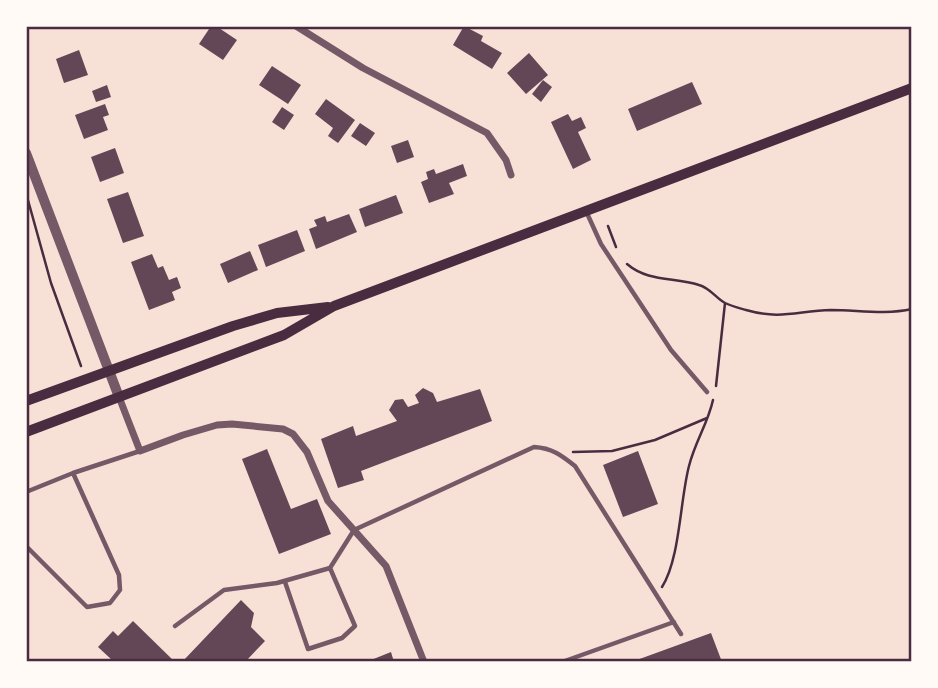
<svg xmlns="http://www.w3.org/2000/svg" width="938" height="688" font-family="'DM Sans',sans-serif">
  <rect width="100%" height="100%" fill="#f7e1d7"/>
  <!-- building -->
  <path fill="#644757" d="M211,26H216L237,40L223,60L199,44Z
    M464,26L483,36L481,41L502,53L492,69L453,45Z
    M79,50L88,75L64,83L56,59Z
    M529,53L548,75L526,94L507,73Z
    M272,66L301,85L288,104L259,85Z
    M543,80L552,87L541,102L532,94Z
    M692,82L702,104L637,131L628,109Z
    M107,85L111,97L96,102L92,91Z
    M326,99L355,120L338,143L328,136L333,128L315,114Z
    M105,104L109,115L103,117L108,130L84,139L75,115Z
    M282,107L294,115L284,130L272,122Z
    M568,114L572,121L581,117L586,128L578,132L591,160L573,169L551,122Z
    M360,123L375,133L366,146L351,136Z
    M408,140L414,157L397,163L391,146Z
    M115,148L124,173L100,182L91,157Z
    M463,164L467,176L449,183L454,194L429,203L421,182L428,179L426,172L434,169L436,174Z
    M128,192L144,236L123,243L107,199Z
    M396,195L403,213L365,227L359,209Z
    M349,214L357,232L316,249L309,229L317,226L314,220L325,216L327,222Z
    M297,230L305,251L266,267L258,245Z
    M250,251L258,270L228,283L220,264Z
    M152,254L158,268L163,266L169,280L177,277L181,288L172,292L175,300L149,310L131,262Z
    M423,388L433,393L437,402L480,389L492,421L361,471L364,480L338,488L321,439L353,426L356,436L397,421L389,410L395,400L403,399L408,407L419,403L415,395Z
    M267,449L291,509L317,499L331,534L279,554L242,459Z
    M638,451L658,504L623,517L603,465Z
    M241,600L254,613L251,627L265,641L245,662H182Z
    M133,621L175,662H110L112,660L98,647L113,631L118,636Z
    M711,633L722,662H634V661Z
    M391,652L394,662H366Z"/>
  <g fill="none" stroke-linecap="round" stroke-linejoin="round">
    <!-- path -->
    <path stroke="#4a2c40" stroke-width="2.5" d="M26,193L51,283L81,366
      M608,226L616,247
      M627,264C648,282 674,277 699,285C710,288 716,298 725,303C731,306 739,308 746,310C781,320 797,311 831,310C858,310 885,315 912,309
      M716,386L725,303
      M573,452L612,451L655,440L707,418
      M662,587C680,559 680,500 689,466C695,442 708,423 713,400"/>
    <!-- service -->
    <path stroke="#755966" stroke-width="4.5" d="M586,211L601,244L671,350L707,392
      M26,492L73,473L140,451
      M26,546L87,607L110,603L120,590L119,575L73,473
      M285,582L308,649L342,638L355,626L330,568
      M175,626L224,590L277,583L330,568L354,530L534,447C552,448 561,455 575,466L681,634
      M562,662L674,622"/>
    <!-- minor -->
    <path stroke="#755966" stroke-width="7" d="M296,26L363,68L487,133L506,160L511,175
      M119,397L140,451L183,435L217,425L232,424L283,429L293,434L307,452L328,501L386,566L424,662"/>
    <!-- tertiary -->
    <path stroke="#755966" stroke-width="10" d="M26,153L119,397"/>
    <!-- secondary -->
    <path stroke="#4a2c40" stroke-width="10" d="M26,401L233,326L277,313L328,307
      M26,432L284,335L334,306L912,88"/>
  </g>
  <!-- border -->
  <rect width="938" height="688" fill="none" stroke="#fffaf5" stroke-width="56"/>
  <rect x="28" y="28" width="882" height="632" fill="none" stroke="#4a2c40" stroke-width="2.5"/>
</svg>
